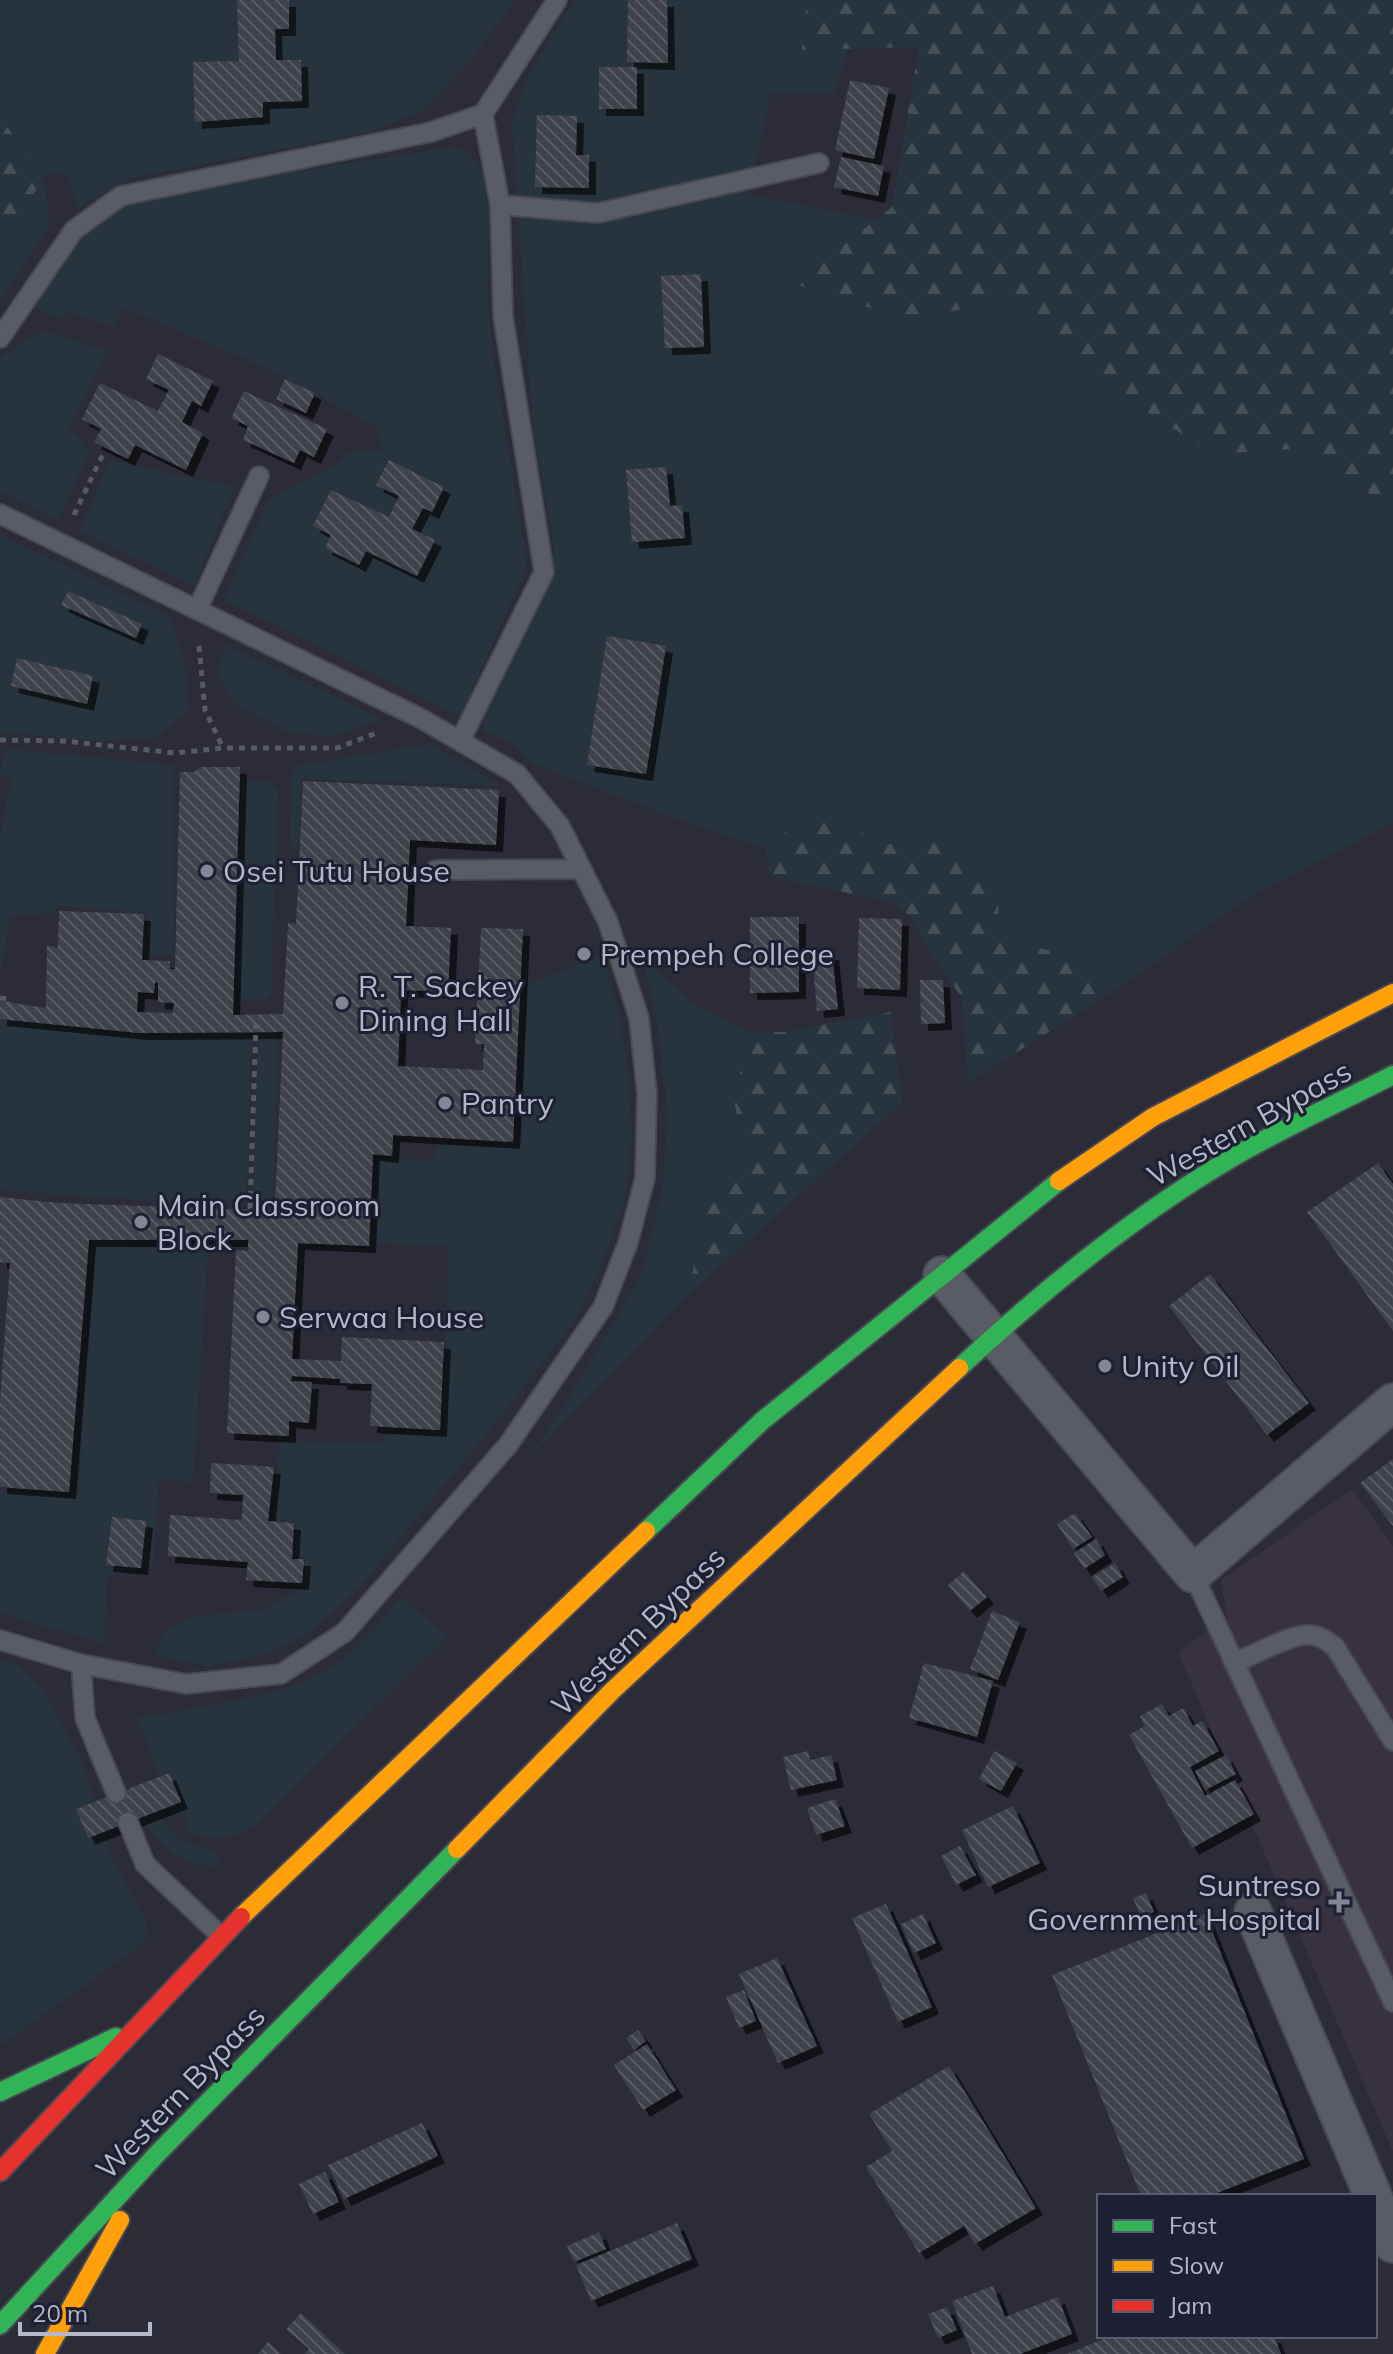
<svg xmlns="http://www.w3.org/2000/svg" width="1393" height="2354" font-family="Mulish,sans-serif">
  <defs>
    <pattern id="forest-firs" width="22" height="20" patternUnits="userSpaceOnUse" patternTransform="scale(2)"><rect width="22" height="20" fill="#28343d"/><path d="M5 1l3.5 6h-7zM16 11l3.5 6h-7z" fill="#454f58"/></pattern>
    <pattern id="building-back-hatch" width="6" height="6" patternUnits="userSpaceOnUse" patternTransform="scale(2)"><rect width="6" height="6" fill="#41424c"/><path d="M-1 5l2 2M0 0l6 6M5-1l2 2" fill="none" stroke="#5a5b64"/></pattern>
    <filter id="shadow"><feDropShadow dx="7" dy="7" stdDeviation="0" flood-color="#0009"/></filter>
  </defs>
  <rect width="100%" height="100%" fill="#2b2c37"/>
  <!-- medical -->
  <path fill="#383240" d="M1352,1489L1393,1546V2152L1178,1652L1227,1617L1221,1580Z"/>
  <!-- green -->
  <path fill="#28343d" d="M0,0H515L471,60L421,112L370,132L131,178L78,208L65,171L43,176L50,224L0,302V242L7,244L42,176L0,117Z
    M575,0H807L802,49L849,48L833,94L771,93L749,195L876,219L795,285L909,320L1020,297L1107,388L1215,454L1291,449L1393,507V823L1257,893L1101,999L1089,962L999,936L998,882L946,837L891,844L811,813L765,848L700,827L533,764L510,742L483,731V717L550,584L554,547L533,428L512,120L531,70Z
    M453,147L469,153L486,175L490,204L487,287L492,350L527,566L460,717L224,600L268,500L336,466L349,452L382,450L377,427L273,371L123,307L114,327L68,311L62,320L34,307L84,231L122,202L161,192Z
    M43,331L108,350L69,426L90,452L58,520L0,491V360L3,355Z
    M110,460L234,487L194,586L80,531Z
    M0,535L170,616L187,674L188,712L155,738L99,741L0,732Z
    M224,644L384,720L329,737L286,731L236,705L218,676Z
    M429,744L471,767L498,786L302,779L299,849L289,848L292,772L297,766Z
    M5,749L173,765L174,956L146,955L148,913L58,905L51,913L10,915L0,976V838L11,778L0,775Z
    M269,781L278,790L271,994L267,999L238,1000L241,782Z
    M602,955L620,1016L628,1073L632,1136L625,1198L602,1265L575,1320L518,1395L360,1587L304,1637L261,1655L206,1666L155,1655L163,1632L191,1617L263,1609L303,1588L306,1557L294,1555L297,1520L274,1518L280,1441L384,1442L385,1435H443L448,1246L375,1243L378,1159L434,1160L436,1145L521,1146L528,984Z
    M643,958L693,1003L749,1032L734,1101L745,1155L702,1217L689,1294L531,1456L584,1373L641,1276L662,1191L668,1115L658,1030Z
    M0,1020L140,1035L251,1033L246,1201H157L0,1190Z
    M259,1033L278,1034L273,1202H253Z
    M96,1246L208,1249L193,1482L159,1479L153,1568L107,1577L104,1643L0,1613V1491L78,1495Z
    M401,1598L448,1636L254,1827C227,1840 217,1840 188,1832L187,1818L171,1811L170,1807L181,1802L169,1773L159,1777L138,1718C191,1708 280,1698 325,1671C355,1652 378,1625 401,1598Z
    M0,1660L18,1665L43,1689L80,1758L94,1801L77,1809L87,1837L104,1832L113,1860L146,1920L145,1942L0,2046Z
    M155,1813L178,1838L190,1844L215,1851L219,1861L214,1866C175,1864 163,1846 140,1818Z"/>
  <!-- forest -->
  <path fill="url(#forest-firs)" d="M807,0H1393V507L1291,449L1215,454L1107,388L1020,297L909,320L794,284L892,207L919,47L802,50Z
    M0,117L43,176L8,244L0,242Z
    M811,813L891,844L946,837L998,882L999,936L1089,962L1101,999L968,1083L962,998L932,956L910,916L894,903L770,876L765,848Z
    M891,1012L902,1103L689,1294L702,1217L745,1155L734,1101L749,1032H785Z"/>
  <!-- building -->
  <path fill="url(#building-back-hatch)" fill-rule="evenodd" filter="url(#shadow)" d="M237,0H289V29H275L276,60H301L302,101L263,102V117L195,122L193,62L239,61Z
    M628,0H667L668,63L627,62Z
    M599,67H637V109H599Z
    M850,80L889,88L874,159L835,150Z
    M537,115L577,116L576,155H589V188L535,187Z
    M841,157L884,166L878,196L834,187Z
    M701,274L704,347L665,348L661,276Z
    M158,354L213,381L201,406L192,401L182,422L203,433L186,470L135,445L128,459L94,442L101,429L82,419L100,383L158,411L169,390L146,379Z
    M285,379L315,393L306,413L276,399Z
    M244,391L327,429L314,457L300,450L294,463L243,440L248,426L231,418Z
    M389,460L444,487L432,512L423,508L412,529L435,540L417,576L366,551L359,565L325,548L331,535L313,526L331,490L389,517L399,496L376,485Z
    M666,467L670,506L682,505L685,538L632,542L626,470Z
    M68,591L142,624L136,638L61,605Z
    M607,636L666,646L646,774L587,765Z
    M17,658L93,676L87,704L11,686Z
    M201,767H240L233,1015L283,1014L288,923L296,924L303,781L499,790L496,845L410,840L406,926L451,928L448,992L401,990L398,1066L483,1070L484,1044H475L481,928L523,929L513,1142L393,1135L392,1156L373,1154L369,1246L298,1243L292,1359L341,1361L342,1337L444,1342L440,1430L370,1426L372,1384L340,1383V1379L292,1376L291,1381L312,1382L309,1423L289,1421V1436L227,1433L236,1250L248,1251V1240H89L69,1492L0,1487V1401L10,1263L0,1262V1197L58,1203L282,1211L283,1205L275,1204L283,1032L139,1033L0,1019V1001L46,1008L47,946L58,947L59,911L144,914L142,960L170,961V969H175L180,772H194ZM155,982L158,983V1002L174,1003L173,1013L137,1012L138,992L154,993Z
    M750,917H799V992L750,993Z
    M859,918L902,919L900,990L857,988Z
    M832,953L838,1009L817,1011L812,954Z
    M920,980H943L945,1023L921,1024Z
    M1378,1163L1393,1184V1331L1307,1212Z
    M1210,1274L1309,1403L1267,1435L1169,1306Z
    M1393,1459V1526L1360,1483Z
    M211,1463L274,1467L268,1521L294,1523L292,1559H304L302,1583L246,1580L248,1562L168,1556L170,1515L242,1520L243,1495L210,1493Z
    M1075,1513L1092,1537L1073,1549L1057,1524Z
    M112,1517L146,1521L141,1568L106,1565Z
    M1096,1539L1105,1555L1084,1569L1074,1553Z
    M1115,1563L1123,1577L1101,1591L1092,1577Z
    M964,1571L987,1597L970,1611L948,1585Z
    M992,1611L1020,1622L998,1680L970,1669Z
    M924,1663L993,1681L977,1737L909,1718Z
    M1162,1704L1169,1716L1183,1708L1193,1726L1202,1721L1219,1751L1190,1767L1205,1796L1235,1780L1254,1814L1192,1848L1129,1735L1145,1726L1140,1716Z
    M808,1751L810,1760L831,1755L837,1780L791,1790L783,1757Z
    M994,1751L1017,1763L1001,1791L979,1779Z
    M1226,1755L1236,1774L1205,1790L1195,1771Z
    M169,1773L181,1802L88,1838L76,1809Z
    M835,1799L845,1826L816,1835L807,1808Z
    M1013,1806L1040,1863L988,1887L962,1830Z
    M960,1846L976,1875L956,1885L941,1856Z
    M1146,1893L1154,1912L1141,1917L1133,1898Z
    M886,1904L932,2007L898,2022L852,1918Z
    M923,1914L936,1943L914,1953L901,1924Z
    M1205,1914L1304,2159L1209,2196H1141L1052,1975Z
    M777,1958L817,2046L778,2063L739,1974Z
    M744,1990L756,2021L739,2028L726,1997Z
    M638,2030L646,2041L634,2050L626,2038Z
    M647,2044L676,2090L643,2110L614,2065Z
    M949,2066L1036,2208L975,2244L964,2226L919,2253L866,2167L892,2151L869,2114Z
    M422,2123L438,2156L344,2199L328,2165Z
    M325,2172L339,2202L313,2214L299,2184Z
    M677,2223L692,2259L591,2301L576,2265Z
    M599,2232L606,2249L574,2262L567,2246Z
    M993,2286L1005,2317L1058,2297L1072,2334L1020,2354H972L952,2301Z
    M947,2307L957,2330L938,2338L928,2314Z
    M301,2313L345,2354H304L309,2349L286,2329Z
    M1111,2336H1274L1281,2354H1067Z
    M268,2342L281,2354H258Z"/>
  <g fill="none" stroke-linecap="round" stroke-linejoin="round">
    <!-- lane casing -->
    <g stroke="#484951" stroke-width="22">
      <path id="lane" d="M500,205L598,213L819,163
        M0,338L74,230L121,196L431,132L483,114
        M0,514L420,718L517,774L560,826L608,922L639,1018L647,1094L645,1178L628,1243L603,1307L508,1445L345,1632L281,1674L186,1684L81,1664L0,1640
        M197,610L259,476
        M460,741L544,572L503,316L500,205L483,114L557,0
        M436,870L581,869
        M1193,1574L1393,2002
        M1234,1663C1251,1656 1290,1635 1306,1635C1318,1634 1326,1640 1335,1647L1393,1741
        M81,1664L85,1718L116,1793
        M128,1822L145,1864L221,1936"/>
    </g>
    <!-- street casing -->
    <g stroke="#484951" stroke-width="40">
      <path id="street" d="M942,1275L1193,1574L1393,1402
        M1253,1912L1373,2196
        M1375,2201L1393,2244"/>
    </g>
    <!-- fast casing -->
    <g stroke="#474853" stroke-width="22">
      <path id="fast" d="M959,1368C1042,1291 1132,1217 1230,1159C1282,1128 1339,1103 1393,1075
        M646,1531L762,1421L1059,1181
        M0,2092L116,2037
        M0,2325L158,2153L457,1849"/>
    </g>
    <!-- slow casing -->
    <g stroke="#474853" stroke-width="22">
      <path id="slow" d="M1059,1181L1153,1117L1393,993
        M457,1849L612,1691L959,1368
        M241,1917L646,1531
        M45,2354L120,2220"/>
    </g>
    <!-- jam casing -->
    <g stroke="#474853" stroke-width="22">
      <path id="jam" d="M0,2172L241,1917"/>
    </g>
    <!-- path -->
    <path stroke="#575a62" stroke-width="5" stroke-dasharray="6 6" stroke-linecap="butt" d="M74,515L103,454
      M199,646L205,710L223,748
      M0,740L64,741L175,753L223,748H337L379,732
      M0,998L9,999L8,1003
      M250,1209L256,1024"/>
    <!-- lane -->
    <use href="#lane" stroke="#5a5c65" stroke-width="18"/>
    <!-- street -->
    <use href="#street" stroke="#5a5c65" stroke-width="36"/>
    <!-- fast -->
    <use href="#fast" stroke="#30b455" stroke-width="18"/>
    <!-- slow -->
    <use href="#slow" stroke="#ff9f0a" stroke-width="18"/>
    <!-- jam -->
    <use href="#jam" stroke="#e5322d" stroke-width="18"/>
  </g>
  <!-- markers -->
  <g fill="#848695" stroke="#1d2032" stroke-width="3">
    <circle cx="207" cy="871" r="8"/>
    <circle cx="584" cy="954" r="8"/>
    <circle cx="342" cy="1003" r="8"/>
    <circle cx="445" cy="1103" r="8"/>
    <circle cx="141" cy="1222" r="8"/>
    <circle cx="263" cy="1317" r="8"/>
    <circle cx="1105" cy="1366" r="8"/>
    <path d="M1335 1890h8v8h8v8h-8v8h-8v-8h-8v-8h8z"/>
  </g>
  <g text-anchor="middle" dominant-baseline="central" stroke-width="6" stroke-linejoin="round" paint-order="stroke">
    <!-- poi labels -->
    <g font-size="30" fill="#b4b7c8" stroke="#1d2032" text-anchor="start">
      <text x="223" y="871">Osei Tutu House</text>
      <text x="600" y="954">Prempeh College</text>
      <text x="358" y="986">R. T. Sackey<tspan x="358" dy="34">Dining Hall</tspan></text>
      <text x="461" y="1103">Pantry</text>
      <text x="157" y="1205">Main Classroom<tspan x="157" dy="34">Block</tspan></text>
      <text x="279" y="1317">Serwaa House</text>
      <text x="1121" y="1366">Unity Oil</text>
      <text x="1321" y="1885" text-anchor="end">Suntreso<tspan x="1321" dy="34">Government Hospital</tspan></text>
    </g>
    <!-- street labels -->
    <g font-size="30" fill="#b4b7c8" stroke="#1d2032">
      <text transform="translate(1249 1123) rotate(-29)">Western Bypass</text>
      <text transform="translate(638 1631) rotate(-44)">Western Bypass</text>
      <text transform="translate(180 2092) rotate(-46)">Western Bypass</text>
    </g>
  </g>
  <!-- legend -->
  <rect x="1097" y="2194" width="280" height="144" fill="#1d2032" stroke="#595c6e" stroke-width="2"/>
  <rect x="1113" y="2220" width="40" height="12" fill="#30b455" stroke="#595c6e" stroke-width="2"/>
  <text x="1169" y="2234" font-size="24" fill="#b4b7c8">Fast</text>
  <rect x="1113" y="2260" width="40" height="12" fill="#ff9f0a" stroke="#595c6e" stroke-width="2"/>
  <text x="1169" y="2274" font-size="24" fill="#b4b7c8">Slow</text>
  <rect x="1113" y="2300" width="40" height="12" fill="#e5322d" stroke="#595c6e" stroke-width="2"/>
  <text x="1169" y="2314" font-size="24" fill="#b4b7c8">Jam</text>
  <!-- scale -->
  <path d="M20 2322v12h130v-12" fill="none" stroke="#b4b7c8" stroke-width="4"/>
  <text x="32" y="2322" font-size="24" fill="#b4b7c8" stroke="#1d2032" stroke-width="6" paint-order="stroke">20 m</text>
</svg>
